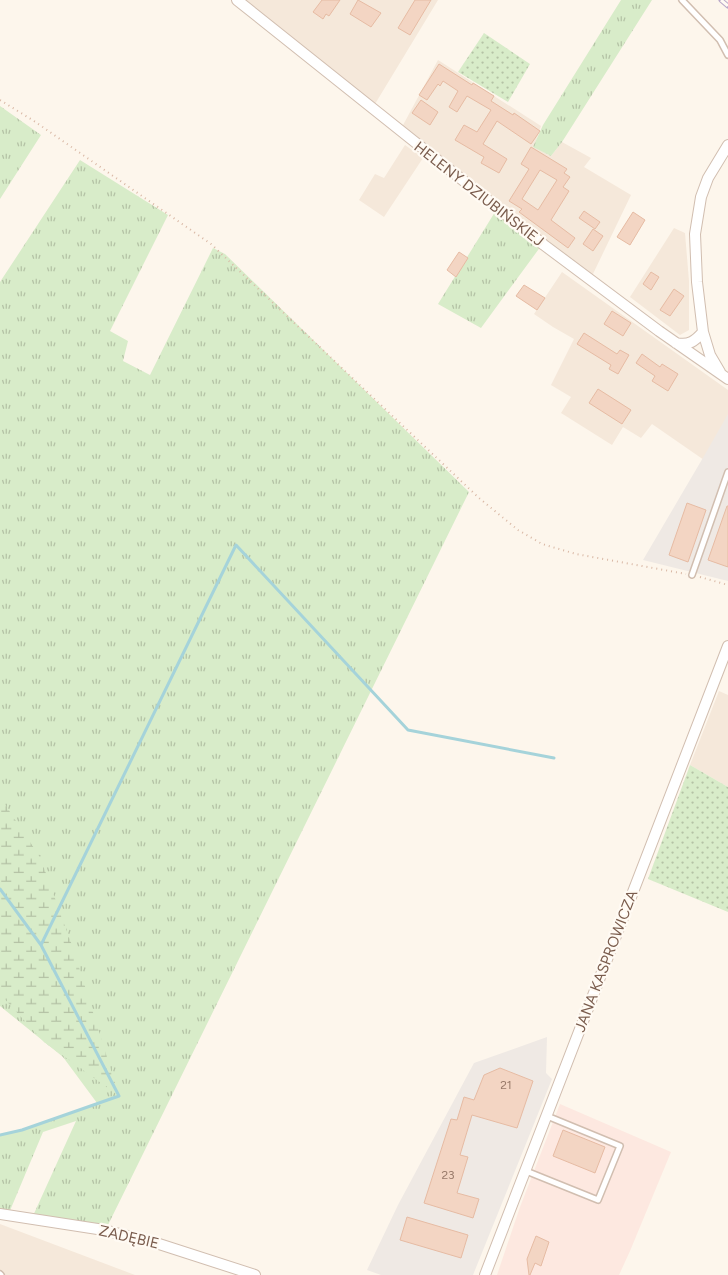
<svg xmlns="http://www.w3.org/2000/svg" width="728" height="1275" font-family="Figtree,sans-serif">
  <defs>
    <pattern id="grass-tufts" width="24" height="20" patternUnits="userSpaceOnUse" patternTransform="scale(1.25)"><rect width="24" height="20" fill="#d8ecc9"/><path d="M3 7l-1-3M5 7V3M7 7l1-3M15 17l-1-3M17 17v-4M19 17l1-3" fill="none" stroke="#b4c2a5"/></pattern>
    <pattern id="wetland-marsh" width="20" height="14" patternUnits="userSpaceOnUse" patternTransform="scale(1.25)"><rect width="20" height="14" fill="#d8ecc9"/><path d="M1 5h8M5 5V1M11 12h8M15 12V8" fill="none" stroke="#b4c2a5"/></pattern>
    <pattern id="garden-dots" width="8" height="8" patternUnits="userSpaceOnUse" patternTransform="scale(1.25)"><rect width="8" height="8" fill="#d8ecc9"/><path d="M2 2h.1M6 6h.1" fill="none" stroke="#b4c2a5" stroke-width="1.8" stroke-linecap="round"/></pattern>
  </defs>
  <rect width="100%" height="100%" fill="#fdf6ec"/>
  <!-- residential -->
  <path fill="#f5e8da" d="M246,0H438L375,104Z
    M438,60L541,126L534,147L551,156L562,142L591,158L584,167L631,195L592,276L402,127Z
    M405,145L423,158L384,217L359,200L375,174L384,178Z
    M674,228L685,233L689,281V330L680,335L630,297Z
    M562,272L728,390V415L704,460L652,424L641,438L623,427L612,445L561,413L571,397L551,385L574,339L553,327L534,314Z
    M719,691L728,695V787L690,765Z
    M0,1224L135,1275H0Z"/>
  <!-- commercial -->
  <path fill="#fde8e0" d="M560,1104L671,1152L630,1251L619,1275H497L520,1207Z"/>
  <!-- industrial -->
  <path fill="#efe9e4" d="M728,414V581L643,560L704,456Z
    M547,1037L546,1073L552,1079L473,1275H381L367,1270L398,1205L474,1063Z"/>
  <!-- grass -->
  <path fill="url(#grass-tufts)" d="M621,0H652L562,142L551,156L533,147L543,125Z
    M0,106L41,135L0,199Z
    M80,160L168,215L110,331L128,341L123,361L150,375L213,248L225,254L469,492L107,1227L32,1218L76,1121L43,1132L9,1213L0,1211V1135L22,1130L97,1103L63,1057L0,1006V282Z
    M495,212L541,246L481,328L438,304Z"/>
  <!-- wetland -->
  <path fill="url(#wetland-marsh)" d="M0,797L40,857L73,948L119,1096L44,1042L0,994Z"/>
  <!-- garden -->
  <path fill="url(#garden-dots)" d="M484,33L530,64L508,102L458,72Z
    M690,765L728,787V912L648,879Z"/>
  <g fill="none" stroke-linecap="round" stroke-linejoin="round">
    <!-- stream -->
    <path stroke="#a5d3da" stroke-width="3" d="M0,889L41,945L236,545L408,730L554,758
      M0,1135L22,1130L119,1096L41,945"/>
  </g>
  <!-- building -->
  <path fill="#f3d5c3" stroke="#e6bba3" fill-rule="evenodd" d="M322,0H340L329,16L326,14L323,19L313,12Z
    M358,0L381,13L371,27L350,14Z
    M415,0H431L410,35L398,28Z
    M439,64L472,85L473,83L494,96L491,101L513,115L514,113L540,131L531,144L497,121L483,144L507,159L499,173L481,163L484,157L455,140L464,125L477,132L491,110L467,96L457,112L449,107L458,91L443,81L440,86L438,84L427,100L419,95Z
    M421,100L438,112L430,125L412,113Z
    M531,147L567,169L564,173L570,177L563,187L569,191L551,220L575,238L568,248L519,212L522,209L509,201L529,169L521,164ZM540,170L557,180L538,210L522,199Z
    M584,211L600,222L595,229L579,218Z
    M633,212L645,220L630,245L617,237Z
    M593,229L603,236L593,251L583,244Z
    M459,252L468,258L456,277L447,270Z
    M651,272L659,277L651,290L643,284Z
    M524,285L545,298L537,310L516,296Z
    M674,289L684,296L670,316L660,310Z
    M612,311L631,323L623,336L604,324Z
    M584,333L617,354L620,350L629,355L618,374L609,369L611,365L577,344Z
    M642,354L660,367L662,364L678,374L668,391L652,381L655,376L636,363Z
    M598,389L631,410L622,424L589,403Z
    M687,503L706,510L688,562L669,555Z
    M727,506H728V567L708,560Z
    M500,1068L533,1081L517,1128L472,1115L460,1155L468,1157L457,1193L479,1199L473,1218L424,1203L451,1119L457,1120L464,1097L474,1100L484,1075Z
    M563,1130L605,1147L595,1173L553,1156Z
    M407,1217L468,1235L461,1258L400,1240Z
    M536,1236L549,1242L541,1266L535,1263L530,1275H529L527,1259Z"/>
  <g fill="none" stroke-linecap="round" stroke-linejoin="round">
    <!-- service casing -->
    <g stroke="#d1beb0" stroke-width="8">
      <path id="service" d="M682,0L720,40L728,55
        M692,575L728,472
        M526,1171L598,1200L620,1146L547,1116
        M0,1274L1,1275"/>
    </g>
    <!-- minor casing -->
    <g stroke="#d1beb0" stroke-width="12">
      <path id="minor" d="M237,0L544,245L659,331L728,379
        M676,343C689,346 695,341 703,332
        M720,372L710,355L703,332L697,282L695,234L701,197L708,178L728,145
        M0,1214L104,1230L156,1243L255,1275
        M485,1275L728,646"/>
    </g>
    <!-- path -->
    <path stroke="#d9b8a5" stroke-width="2" stroke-dasharray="1 4" stroke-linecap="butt" d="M0,100L34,121L211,244L479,498L518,530L542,544L576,554L686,574
      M700,577L728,585"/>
    <!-- service -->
    <use href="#service" stroke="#fff" stroke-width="5"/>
    <!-- minor -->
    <use href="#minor" stroke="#fff" stroke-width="10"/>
    <!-- rail casing -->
    <g stroke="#b9a8c9" stroke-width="5">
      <path id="rail" d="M721,0L728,6"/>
    </g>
    <!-- rail -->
    <use href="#rail" stroke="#fffaf3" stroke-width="3" stroke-dasharray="9" stroke-linecap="butt"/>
  </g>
  <g text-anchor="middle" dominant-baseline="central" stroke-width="4.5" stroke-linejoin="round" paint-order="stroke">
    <!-- number labels -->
    <g font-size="12" fill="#987a6a">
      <text x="506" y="1085">21</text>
      <text x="448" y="1175">23</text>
    </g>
    <!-- street labels -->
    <g font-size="15" fill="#7a5c4d" stroke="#fffaf3">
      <text transform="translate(479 194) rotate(38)">HELENY DZIUBIŃSKIEJ</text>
      <text transform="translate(606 961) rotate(-69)">JANA KASPROWICZA</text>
      <text transform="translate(129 1237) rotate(13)">ZADĘBIE</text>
    </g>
  </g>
</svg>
